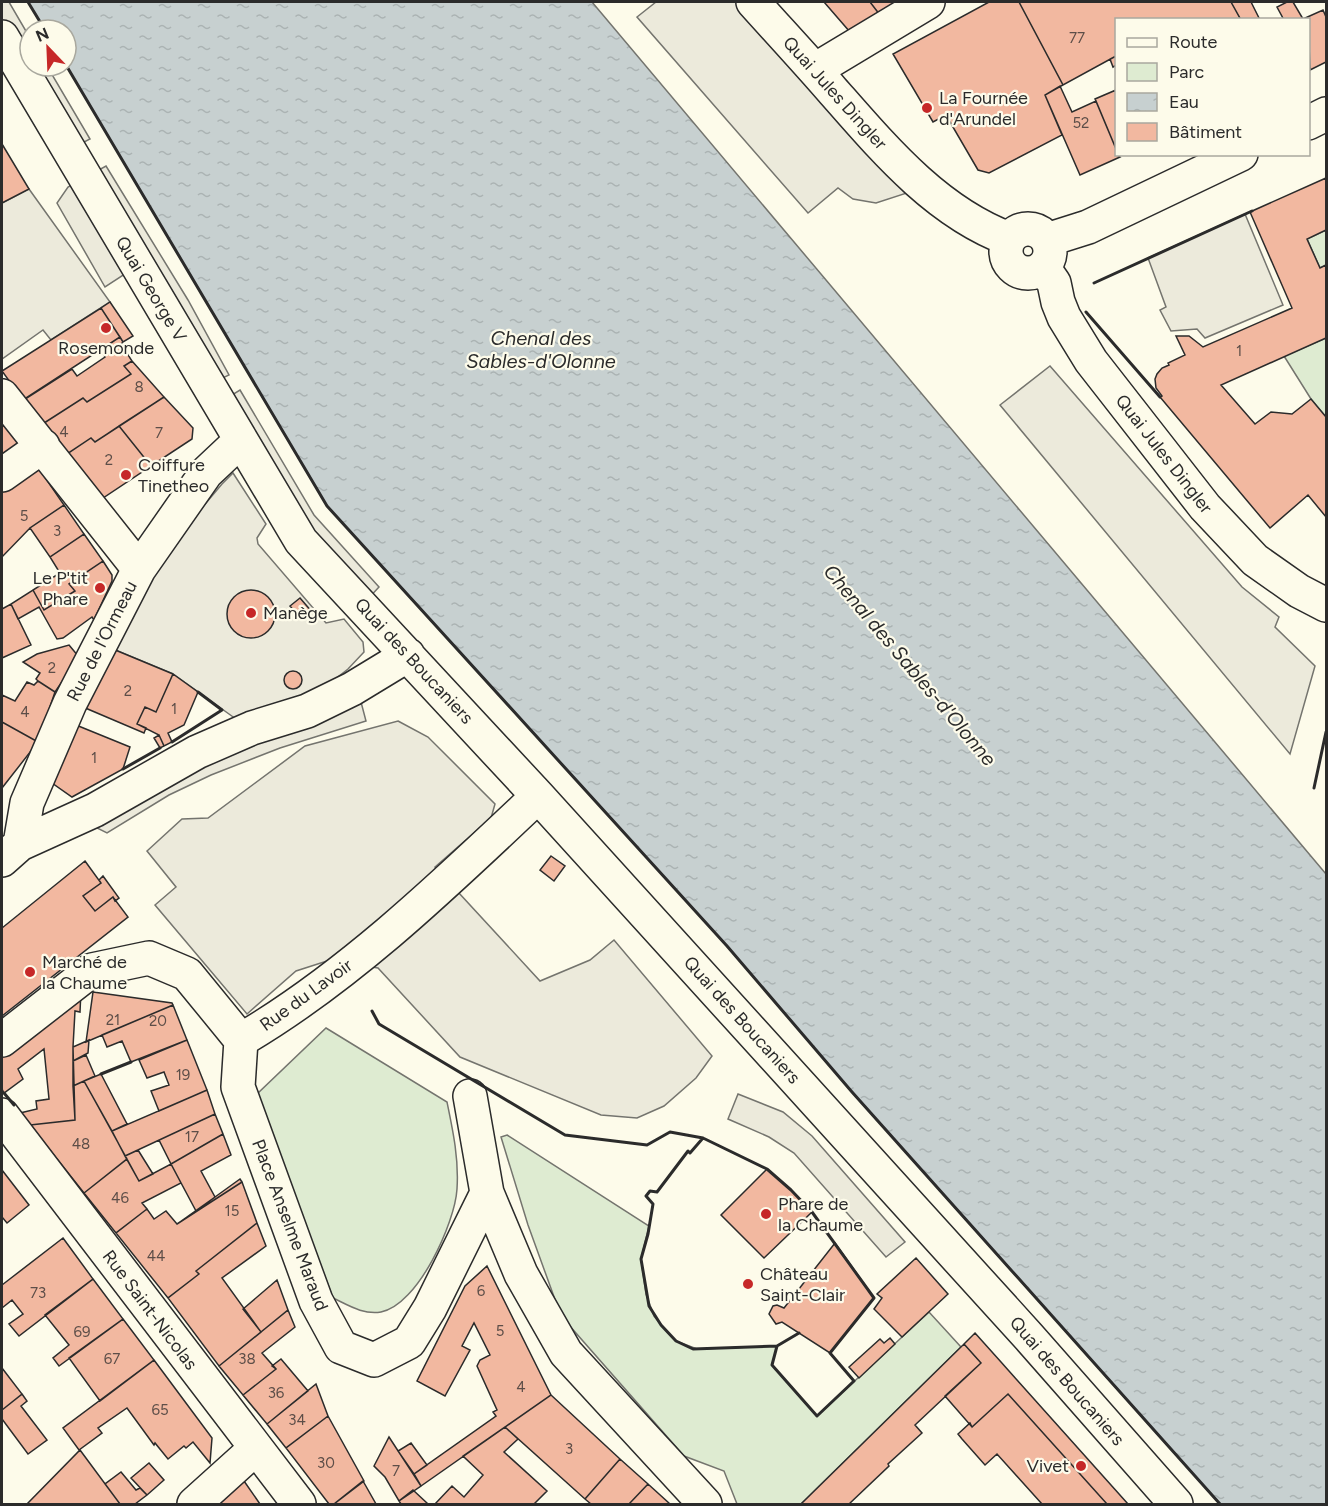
<svg xmlns="http://www.w3.org/2000/svg" width="1328" height="1506" font-family="Figtree,sans-serif">
  <defs>
    <pattern id="water-ripples" width="26" height="14" patternUnits="userSpaceOnUse" patternTransform="scale(1.5)"><rect width="26" height="14" fill="#c7d0d0"/><path d="M2 4q2-2 4 0t4 0M15 11q2-2 4 0t4 0" fill="none" stroke="#abb3b3"/></pattern>
  </defs>
  <rect width="100%" height="100%" fill="#fdfbea"/>
  <!-- green -->
  <path fill="#deebd1" stroke="#74746e" stroke-width="1.5" d="M1326,230V265L1320,268L1307,239Z
    M1326,338V417L1311,399L1284,356Z
    M326,1028L447,1102C453,1131 459,1159 457,1189C455,1223 418,1305 381,1312C363,1315 348,1305 333,1298L256,1095Z
    M507,1135L649,1226L641,1259L646,1294L654,1316L668,1333L676,1341L697,1349L777,1346L772,1365L817,1416L929,1312L961,1347L801,1504H737L724,1471L684,1456L561,1316L528,1225L501,1137Z"/>
  <!-- parking -->
  <path fill="#eceadb" stroke="#74746e" stroke-width="1.5" d="M2,2H9L30,38V66H47L90,139L69,150L2,37Z
    M656,2H743L910,192L876,203L853,199L838,188L808,213L637,17Z
    M106,166L188,300L229,375L208,385L137,266L105,287L57,203L68,187Z
    M29,189L110,302L51,340L43,330L2,359V203Z
    M1245,214L1283,305L1205,338L1197,329L1171,331L1160,310L1166,307L1148,258Z
    M1050,366L1242,587L1279,617L1275,627L1315,666L1290,754L1000,405Z
    M240,390L314,515L379,587L365,602L304,538L222,401Z
    M233,473L266,524L257,538L258,544L326,623L344,619L363,642L364,652L348,669L312,697L236,719L173,674L108,647L153,566L222,484Z
    M361,702L366,721L280,748L211,775L169,795L107,833L91,825L198,755Z
    M398,721L428,737L495,804L491,818L435,867L540,981L590,960L614,940L712,1056L696,1078L664,1106L637,1118L601,1115L460,1057L378,968L330,960L296,971L247,1014L155,905L176,887L147,851L182,819L208,818L305,746Z
    M738,1094L783,1112L812,1136L905,1242L886,1257L794,1153L769,1137L728,1119Z"/>
  <!-- water -->
  <path fill="url(#water-ripples)" stroke="#74746e" stroke-width="1.5" d="M28,2H592L1326,874V1504H1220L852,1092L727,946L327,506L66,65V30H45Z"/>
  <!-- building -->
  <path fill="#f2b8a0" stroke="#2b2b2b" stroke-width="1.5" d="M824,2H870L880,15L850,32Z
    M870,2H905L880,15Z
    M989,2H1019L1063,85L1045,95L1062,135L989,173L978,170L946,115L933,122L893,54Z
    M1019,2H1231L1241,20H1116V56L1063,85Z
    M1231,2H1251L1260,20H1241Z
    M1287,2H1293L1303,19L1323,10L1326,17V62L1310,70L1308,20H1284L1277,7Z
    M1116,56V65L1113,67L1110,59Z
    M1060,86L1072,112L1096,101L1116,149V154L1120,157L1080,175L1045,95Z
    M1116,90V149L1095,99Z
    M2,144L29,189L2,203Z
    M1326,178V230L1307,239L1320,268L1326,265V338L1221,385L1255,424L1271,412L1292,414L1311,399L1326,417V517L1308,495L1270,528L1160,397L1162,396L1156,388L1155,379L1157,374L1162,368L1169,365L1168,363L1185,355L1176,336H1189L1203,347L1292,308L1250,212Z
    M110,302L133,336L123,342L101,308Z
    M101,308L120,337L23,400L2,371Z
    M120,337L123,342L121,344L132,361L124,366L131,374L87,402L83,398L41,425L22,401L72,369L77,376L105,357L101,350Z
    M132,361L164,397L95,442L91,438L67,454L41,425L83,398L87,402L131,374L124,366Z
    M164,397L193,428L192,439L151,466L119,426Z
    M5,425L23,448L2,462V427Z
    M119,426L151,466L103,498L67,454L91,438L95,442Z
    M33,460L64,505L30,528L2,557V482Z
    M64,505L84,534L50,557L30,528Z
    M84,534L103,561L69,584L75,591L44,610L33,590L60,573L50,557Z
    M103,561L112,575V581L94,620L92,617L63,638L57,639L39,607L18,619L11,604L33,590L44,610L75,591L69,584Z
    M227 614a24 24 0 1 1 48 0a24 24 0 1 1-48 0Z
    M300,598L312,612L302,620L290,606Z
    M11,604L31,645L2,658V609Z
    M69,645L79,657L55,692L38,681L36,679L40,673L23,662L37,654Z
    M108,647L173,674L156,712L145,707L137,724L146,728L144,733L83,707Z
    M284 680a9 9 0 1 1 18 0a9 9 0 1 1-18 0Z
    M173,674L198,692L184,725L168,733L172,742L164,746L159,735L137,724L145,707L156,712Z
    M38,681L55,692L38,742L2,722V695L15,701L27,682L34,685Z
    M2,722L38,742L2,788Z
    M76,725L130,747L123,769L72,797L52,783Z
    M159,735L164,746L160,748L154,738Z
    M551,856L565,866L554,881L540,870Z
    M85,861L101,883L83,896L95,911L113,897L128,917L2,1016V928Z
    M103,876L119,898L115,901L113,897L95,911L83,896L101,883L99,880Z
    M81,990L80,1012L75,1011L73,1047L75,1120L30,1125L20,1113L37,1109L36,1101L49,1099L44,1049L18,1069L23,1079L4,1093L2,1089V1052Z
    M93,992L172,1003L173,1005L86,1042Z
    M173,1005L187,1040L131,1062L122,1041L107,1047L102,1035Z
    M89,1040L88,1053L73,1061V1047Z
    M187,1040L207,1090L159,1111L151,1091L169,1085L164,1072L147,1078L139,1060Z
    M86,1055L95,1076L73,1086V1061Z
    M101,1074L127,1124L112,1131L84,1081Z
    M84,1081L127,1159L84,1193L30,1125L75,1120L73,1086Z
    M207,1090L215,1114L125,1156L112,1131Z
    M215,1114L223,1134L171,1164L159,1140Z
    M223,1134L231,1155L201,1171L215,1197L196,1211L171,1164Z
    M138,1150L153,1174L139,1181L125,1156Z
    M127,1159L139,1181L171,1164L181,1183L142,1203L147,1209L116,1233L84,1193Z
    M767,1169L791,1190L812,1212L764,1258L721,1215Z
    M2,1170L29,1205L7,1223L2,1217Z
    M240,1179L242,1182L177,1224L215,1197Z
    M242,1182L257,1223L196,1271L199,1274L168,1298L116,1233L147,1209L154,1219L166,1211L177,1224Z
    M257,1223L266,1246L222,1278L261,1332L219,1366L168,1298L199,1274L196,1271Z
    M63,1238L93,1279L19,1336L9,1324L23,1314L12,1300L2,1308V1285Z
    M835,1243L874,1298L830,1353L782,1322L776,1324L769,1314L773,1306L777,1305L784,1308Z
    M916,1258L948,1294L902,1337L874,1309L882,1298L877,1294Z
    M487,1266L551,1395L421,1486L414,1474L496,1416L493,1412L497,1410L477,1366L480,1360L490,1355L474,1323L462,1346L470,1350L445,1396L417,1381L465,1286Z
    M93,1279L123,1319L59,1366L53,1358L69,1345L45,1315Z
    M277,1280L288,1310L261,1332L243,1309Z
    M288,1310L295,1327L262,1353L276,1369L243,1395L219,1366Z
    M123,1319L154,1360L100,1401L69,1358Z
    M975,1333L1001,1362L1128,1504H1107L1008,1394L972,1427L945,1396L981,1363L964,1344Z
    M890,1338L895,1344L859,1378L849,1367L880,1339L884,1343Z
    M964,1344L981,1363L915,1425L922,1433L888,1464L889,1466L849,1504H801Z
    M281,1359L308,1391L267,1424L243,1395L276,1369L272,1366Z
    M154,1360L212,1438L210,1463L193,1442L186,1448L184,1446L168,1459L155,1443L154,1445L127,1408L98,1428L102,1433L79,1450L63,1428Z
    M2,1368L22,1394L2,1410Z
    M316,1384L328,1416L286,1448L267,1424Z
    M22,1394L27,1401L21,1406L47,1440L28,1454L2,1419V1410Z
    M1008,1394L1107,1504H1042L997,1454L985,1465L962,1439L958,1434L970,1423L972,1427Z
    M551,1395L620,1459L585,1499L505,1427Z
    M328,1416L364,1481L334,1504H329L286,1448Z
    M505,1427L518,1439L504,1452L547,1491L534,1504H435L452,1486L464,1497L483,1475L463,1456Z
    M389,1437L421,1486L399,1501L385,1477L374,1466Z
    M411,1443L427,1465L414,1474L398,1451Z
    M80,1450L120,1504H27Z
    M620,1459L648,1484L629,1504H591L585,1499Z
    M149,1463L164,1480L147,1495L131,1478Z
    M121,1472L136,1490L140,1488L147,1495L135,1504H120L105,1484Z
    M244,1481L260,1504H218Z
    M363,1481L376,1504H334Z
    M648,1484L670,1504H629Z
    M413,1490L428,1504H401L399,1501Z"/>
  <g fill="none" stroke-linecap="round" stroke-linejoin="round">
    <!-- minor casing -->
    <g stroke="#2b2b2b" stroke-width="36">
      <path id="minor" d="M753,2C779,31 806,60 832,90C883,148 936,212 1009,239
        M2,37L301,541L538,796L1029,1337L1176,1504
        M815,70L928,2
        M1308,123L1326,114
        M1006 251a22 22 0 1 1 44 0a22 22 0 1 1-44 0Z
        M1047,240L1088,227L1241,154
        M1043,267L1054,283L1058,302L1064,317L1091,361L1205,507L1255,560L1299,591L1326,605
        M2,396L139,569
        M2,475L43,446
        M20,844L27,803L70,703L139,569L206,473L240,441
        M2,860L20,844L95,810L197,752L252,728L307,711L352,689L408,655
        M2,1040L92,970L149,958L187,974L241,1040
        M241,1040L238,1087L316,1301L341,1347L374,1360L409,1342L430,1308L487,1193L470,1096
        M241,1040C350,976 447,882 538,796
        M2,1115L299,1504
        M487,1193L521,1274L566,1353L705,1504
        M194,1504L255,1449"/>
    </g>
    <!-- minor -->
    <use href="#minor" stroke="#fdfbea" stroke-width="33"/>
    <!-- wall -->
    <path stroke="#2b2b2b" stroke-width="3" d="M28,2L45,30
      M66,65L327,506L727,946L852,1092L1220,1504
      M1094,283L1252,211
      M1086,312L1160,397
      M172,742L222,710L198,692
      M123,769L160,748
      M1314,788L1326,732
      M372,1011L379,1024L565,1135L647,1145L670,1132L703,1138
      M101,1074L131,1062
      M4,1093L14,1105
      M703,1138L767,1169L791,1190L812,1212L874,1298L830,1353L854,1381L817,1416L772,1365L777,1346L693,1349L676,1341L661,1325L649,1306L641,1259L648,1234L653,1204L646,1196L650,1191L657,1192L688,1151L690,1153Z
      M777,1346L799,1333"/>
  </g>
  <!-- markers -->
  <g fill="#c62828" stroke="#fdfbea" stroke-width="2">
    <circle cx="927" cy="108" r="6"/>
    <circle cx="106" cy="328" r="6"/>
    <circle cx="126" cy="475" r="6"/>
    <circle cx="100" cy="588" r="6"/>
    <circle cx="251" cy="613" r="6"/>
    <circle cx="30" cy="972" r="6"/>
    <circle cx="766" cy="1214" r="6"/>
    <circle cx="748" cy="1284" r="6"/>
    <circle cx="1081" cy="1466" r="6"/>
  </g>
  <g text-anchor="middle" dominant-baseline="central" stroke-width="4.5" stroke-linejoin="round" paint-order="stroke">
    <!-- number labels -->
    <g font-size="15" fill="#5d4e48">
      <text x="1077" y="38">77</text>
      <text x="1081" y="123">52</text>
      <text x="1239" y="351">1</text>
      <text x="139" y="387">8</text>
      <text x="64" y="432">4</text>
      <text x="159" y="433">7</text>
      <text x="109" y="460">2</text>
      <text x="24" y="516">5</text>
      <text x="57" y="531">3</text>
      <text x="52" y="668">2</text>
      <text x="128" y="691">2</text>
      <text x="174" y="709">1</text>
      <text x="25" y="712">4</text>
      <text x="94" y="758">1</text>
      <text x="113" y="1020">21</text>
      <text x="158" y="1021">20</text>
      <text x="183" y="1075">19</text>
      <text x="192" y="1137">17</text>
      <text x="81" y="1144">48</text>
      <text x="120" y="1198">46</text>
      <text x="232" y="1211">15</text>
      <text x="156" y="1256">44</text>
      <text x="481" y="1291">6</text>
      <text x="38" y="1293">73</text>
      <text x="500" y="1331">5</text>
      <text x="82" y="1332">69</text>
      <text x="112" y="1359">67</text>
      <text x="247" y="1359">38</text>
      <text x="521" y="1387">4</text>
      <text x="276" y="1393">36</text>
      <text x="160" y="1410">65</text>
      <text x="297" y="1420">34</text>
      <text x="569" y="1449">3</text>
      <text x="326" y="1463">30</text>
      <text x="396" y="1471">7</text>
    </g>
    <!-- street labels -->
    <g font-size="18" fill="#2b2b2b" stroke="#fdfbea">
      <text transform="translate(835 93) rotate(48)">Quai Jules Dingler</text>
      <text transform="translate(151 289) rotate(59)">Quai George V</text>
      <text transform="translate(1164 454) rotate(52)">Quai Jules Dingler</text>
      <text transform="translate(102 641) rotate(-63)">Rue de l'Ormeau</text>
      <text transform="translate(414 661) rotate(47)">Quai des Boucaniers</text>
      <text transform="translate(306 995) rotate(-36)">Rue du Lavoir</text>
      <text transform="translate(742 1020) rotate(48)">Quai des Boucaniers</text>
      <text transform="translate(290 1225) rotate(69)">Place Anselme Maraud</text>
      <text transform="translate(150 1310) rotate(53)">Rue Saint-Nicolas</text>
      <text transform="translate(1067 1381) rotate(49)">Quai des Boucaniers</text>
    </g>
    <!-- poi labels -->
    <g font-size="18" fill="#2b2b2b" stroke="#fdfbea" text-anchor="start">
      <text x="939" y="98">La Fournée<tspan x="939" dy="21">d'Arundel</tspan></text>
      <text x="106" y="348" text-anchor="middle">Rosemonde</text>
      <text x="138" y="465">Coiffure<tspan x="138" dy="21">Tinetheo</tspan></text>
      <text x="88" y="578" text-anchor="end">Le P'tit<tspan x="88" dy="21">Phare</tspan></text>
      <text x="263" y="613">Manège</text>
      <text x="42" y="962">Marché de<tspan x="42" dy="21">la Chaume</tspan></text>
      <text x="778" y="1204">Phare de<tspan x="778" dy="21">la Chaume</tspan></text>
      <text x="760" y="1274">Château<tspan x="760" dy="21">Saint-Clair</tspan></text>
      <text x="1069" y="1466" text-anchor="end">Vivet</text>
    </g>
    <!-- water labels -->
    <g font-size="20" font-style="italic" fill="#2b2b2b" stroke="#fdfbea">
      <text x="541" y="338">Chenal des<tspan x="541" dy="23">Sables-d'Olonne</tspan></text>
      <text transform="translate(910 665) rotate(50)">Chenal des Sables-d'Olonne</text>
    </g>
  </g>
  <!-- border -->
  <rect width="1328" height="1506" fill="none" stroke="#2b2b2b" stroke-width="6"/>
  <!-- legend -->
  <rect x="1115" y="18" width="195" height="138" fill="#fdfbea" stroke="#a9a89e" stroke-width="1.5"/>
  <rect x="1127" y="38" width="30" height="9" fill="#fdfbea" stroke="#a9a89e" stroke-width="1.5"/>
  <text x="1169" y="48" font-size="18" fill="#2b2b2b">Route</text>
  <rect x="1127" y="63" width="30" height="18" fill="#deebd1" stroke="#a9a89e" stroke-width="1.5"/>
  <text x="1169" y="78" font-size="18" fill="#2b2b2b">Parc</text>
  <rect x="1127" y="93" width="30" height="18" fill="url(#water-ripples)" stroke="#a9a89e" stroke-width="1.5"/>
  <text x="1169" y="108" font-size="18" fill="#2b2b2b">Eau</text>
  <rect x="1127" y="123" width="30" height="18" fill="#f2b8a0" stroke="#a9a89e" stroke-width="1.5"/>
  <text x="1169" y="138" font-size="18" fill="#2b2b2b">Bâtiment</text>
  <!-- north arrow -->
  <g transform="translate(48 48) rotate(337)"><circle r="28" fill="#fdfbea" stroke="#a9a89e" stroke-width="1.5"/>
  <path d="M0-4.5L10 22L0 15L-10 22Z" fill="#c62828"/>
  <text y="-9" font-size="16" font-weight="bold" text-anchor="middle" fill="#2b2b2b">N</text>
  </g>
</svg>
